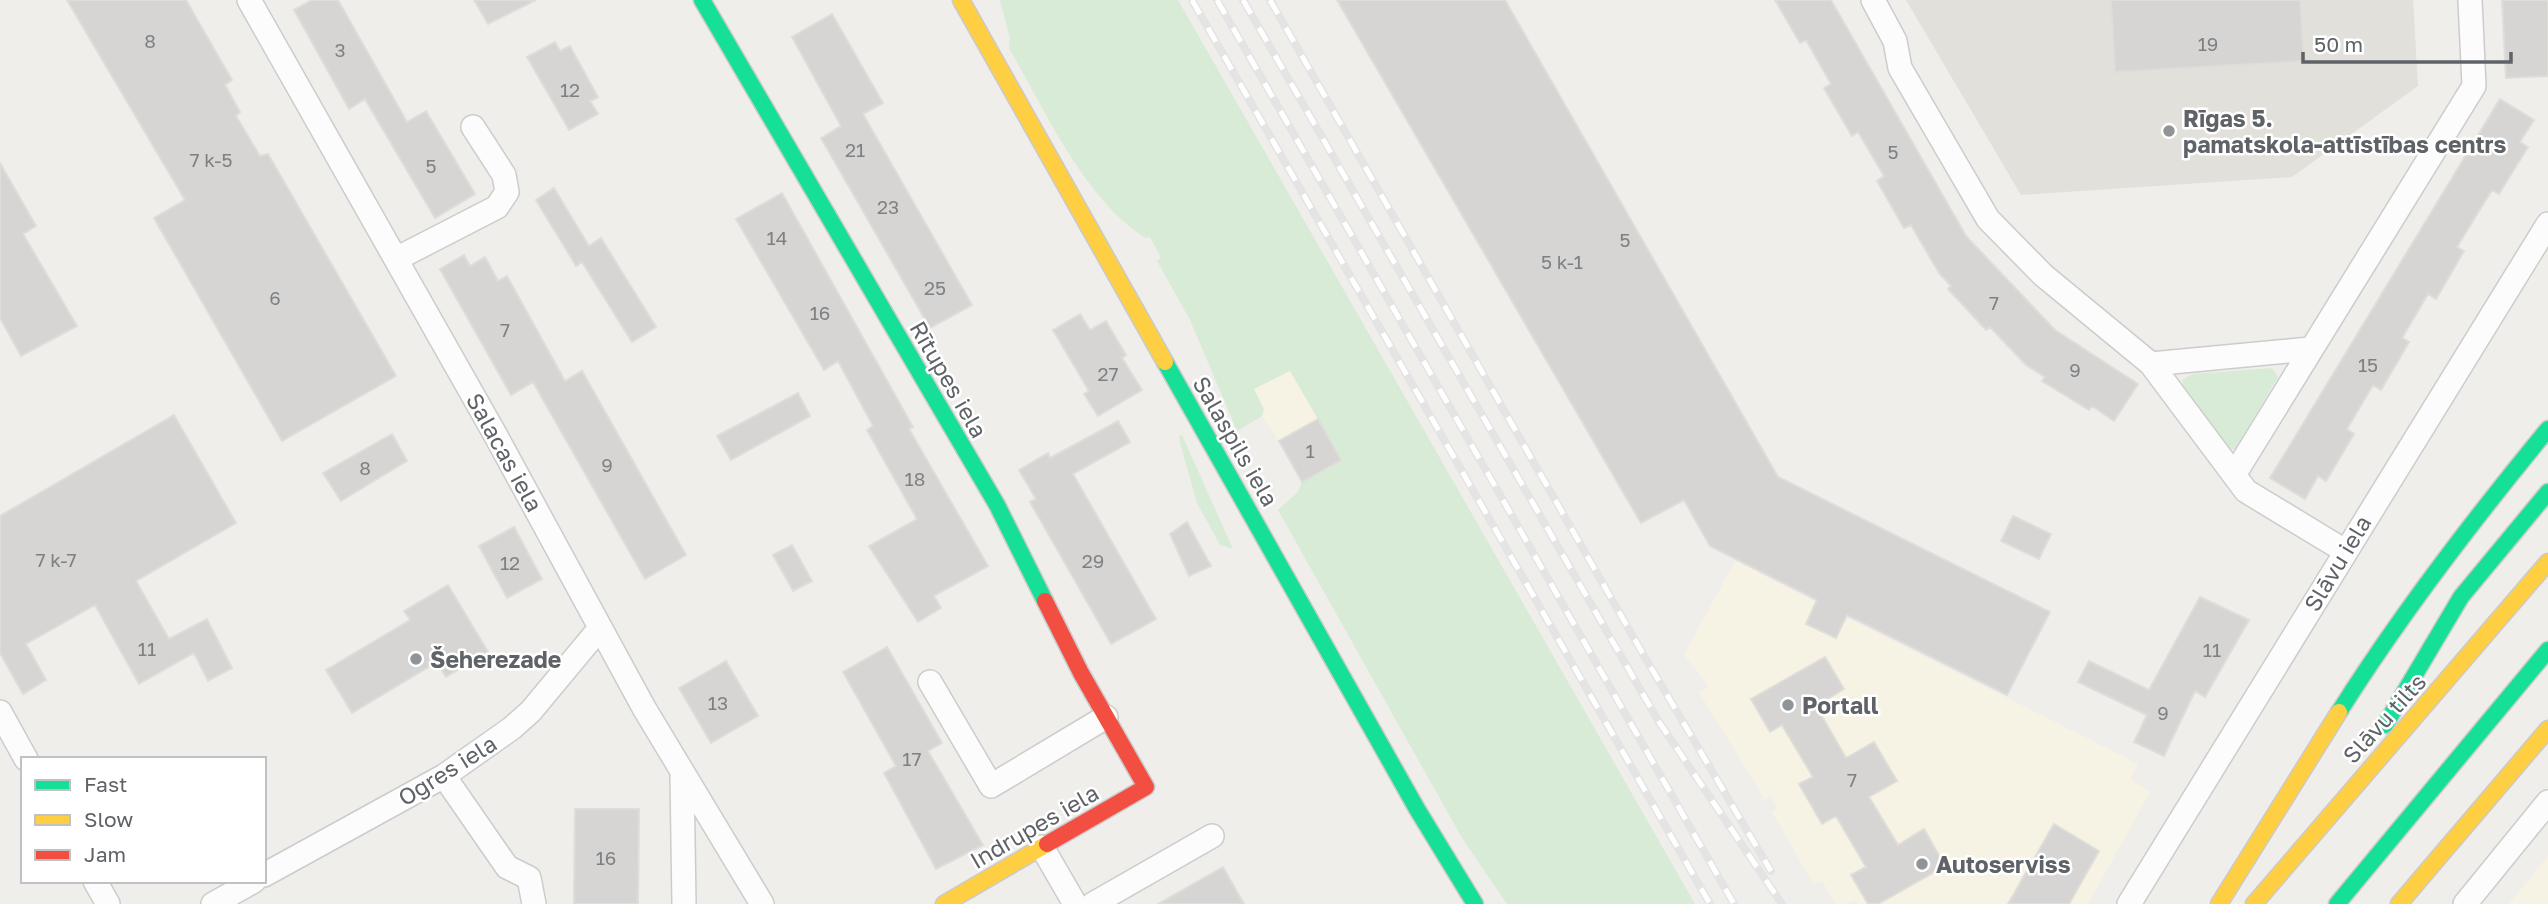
<svg xmlns="http://www.w3.org/2000/svg" width="2548" height="904" font-family="'Golos Text',sans-serif">
  <rect width="100%" height="100%" fill="#efeeea"/>
  <!-- commercial -->
  <path fill="#f7f3e4" d="M1287,356L1341,460L1302,482L1279,441L1238,383Z
    M1735,561L2138,764L2130,779L2150,792L2088,904H1858L1854,900L1847,904H1836L1822,881L1814,885L1772,812L1778,808L1771,796L1765,800L1699,692L1709,686L1684,655Z
    M2548,856V904H2509Z"/>
  <!-- education -->
  <path fill="#e2e0da" d="M1906,0H2413L2418,86L2292,177L2021,195Z"/>
  <!-- green -->
  <path fill="#d8ebd6" d="M1000,0H1178L1695,904H1507L1462,838L1278,510L1298,492L1302,482L1341,459L1290,371L1254,389L1264,409L1262,416L1237,431L1190,320L1157,261L1161,258L1150,237L1145,238C1084,199 1045,110 1009,48L1010,38Z
    M2272,368L2278,377L2235,449H2222L2185,392L2182,380L2192,374Z
    M1182,435L1233,549L1220,545L1197,503L1180,443L1179,436Z"/>
  <!-- building -->
  <path fill="#d6d5d3" stroke="#deddd9" stroke-width="2" d="M67,0H186L232,80L225,85L240,112L236,116L260,156L268,154L396,376L282,441L154,218L185,200Z
    M312,0H338L407,122L426,111L475,194L435,218L365,99L349,109L294,10Z
    M474,0H536L488,24Z
    M1337,0H1505L1778,477L2050,612L2007,695L1847,615L1836,638L1806,624L1817,600L1710,546L1684,500L1641,523Z
    M1775,0H1831L1966,236L2055,330L2138,384L2114,421L2092,406L2089,410L2042,381L2045,377L2026,365L1990,327L1986,330L1948,289L1951,286L1939,273L1911,225L1904,228L1877,181L1884,176L1858,132L1852,136L1824,88L1831,84L1806,40L1800,43Z
    M2111,0H2300L2304,61L2115,72Z
    M2502,0H2548V76L2506,78Z
    M832,14L883,103L863,114L972,305L930,328L821,138L841,126L792,37Z
    M555,42L560,51L570,46L598,97L590,101L598,114L569,130L527,57Z
    M2500,99L2534,120L2520,142L2528,147L2499,194L2492,190L2474,219L2457,247L2464,251L2436,299L2428,294L2402,338L2409,342L2381,390L2373,385L2347,429L2354,434L2326,481L2318,476L2305,499L2270,478Z
    M0,163L36,226L23,234L77,326L21,356L0,318Z
    M554,188L589,246L601,238L656,327L632,342L582,262L576,266L536,200Z
    M782,193L913,427L909,429L988,566L934,596L941,608L918,622L869,546L917,519L867,430L873,426L838,361L824,370L736,219Z
    M464,255L470,266L485,257L498,281L507,276L565,381L582,371L686,555L645,579L533,382L511,395L440,269Z
    M1080,314L1090,330L1106,321L1126,355L1122,358L1142,390L1098,416L1084,394L1089,391L1053,330Z
    M798,393L810,416L731,460L717,436Z
    M174,415L236,523L136,581L169,639L207,619L232,668L208,681L194,653L139,684L95,605L26,644L46,680L23,694L0,653V516Z
    M1318,419L1341,460L1302,482L1279,441Z
    M1118,421L1130,442L1073,474L1156,619L1111,644L1030,502L1036,499L1019,470L1048,453L1050,458Z
    M392,434L407,461L341,501L323,473Z
    M2013,516L2051,534L2039,559L2001,541Z
    M1187,522L1211,566L1189,576L1170,534Z
    M514,527L542,579L507,598L479,546Z
    M792,545L812,581L793,591L773,555Z
    M448,585L488,652L446,677L437,662L352,713L326,670L410,620L404,611Z
    M2200,597L2249,620L2205,697L2195,691L2164,756L2134,742L2147,715L2078,682L2089,661L2149,690Z
    M887,647L942,743L928,751L983,845L936,869L884,773L896,766L843,672Z
    M1825,657L1844,689L1816,706L1846,758L1874,742L1897,781L1869,797L1898,845L1924,829L1945,866L1878,904H1868L1851,875L1866,867L1836,816L1822,824L1799,784L1813,777L1782,725L1770,732L1751,699Z
    M726,661L758,716L711,743L679,688Z
    M575,809H639L638,904H574Z
    M2054,824L2099,851L2069,904H2008Z
    M1223,867L1244,904H1158Z"/>
  <g fill="none" stroke-linecap="round" stroke-linejoin="round">
    <!-- street casing -->
    <g stroke="#cbcccc" stroke-width="26">
      <path id="street" d="M249,0L496,436L644,708L762,904
        M1873,0L1895,41L1900,68L1988,219L2043,275L2151,364L2246,491L2345,551
        M396,259L497,207L507,192L504,175L473,127
        M2151,364L2309,349
        M2234,475L2474,86L2470,0
        M930,682L991,786L1106,717
        M0,712L26,759
        M682,774L684,904
        M444,776L507,867L529,878L534,904
        M1042,847L1075,904
        M264,875L444,776L512,728L531,711L600,628
        M95,881L108,904
        M213,904L254,881
        M1093,904L1212,836
        M2129,904L2548,224
        M2465,904L2548,802"/>
    </g>
    <!-- fast casing -->
    <g stroke="#cacacb" stroke-width="19">
      <path id="fast" d="M702,0L997,505L1045,601
        M1165,362L1417,809L1475,904
        M2339,712C2402,612 2473,520 2548,429
        M2385,725L2461,597L2548,492
        M2337,904L2548,650"/>
    </g>
    <!-- slow casing -->
    <g stroke="#cacacb" stroke-width="19">
      <path id="slow" d="M961,0L1165,362
        M944,904L1047,844
        M2219,904L2339,712
        M2254,904L2548,562
        M2399,904L2548,729"/>
    </g>
    <!-- jam casing -->
    <g stroke="#cacacb" stroke-width="19">
      <path id="jam" d="M1045,601L1081,673L1146,787L1047,844"/>
    </g>
    <!-- street -->
    <use href="#street" stroke="#fdfcfc" stroke-width="23"/>
    <!-- fast -->
    <use href="#fast" stroke="#16e098" stroke-width="16"/>
    <!-- slow -->
    <use href="#slow" stroke="#ffcf43" stroke-width="16"/>
    <!-- jam -->
    <use href="#jam" stroke="#f24e42" stroke-width="16"/>
    <!-- rail casing -->
    <g stroke="#e4e4e4" stroke-width="8">
      <path id="rail" d="M1192,0L1710,904
        M1217,0L1734,904
        M1243,0L1659,722L1782,904
        M1270,0L1647,661L1771,871"/>
    </g>
    <!-- rail -->
    <use href="#rail" stroke="#fff" stroke-width="5" stroke-dasharray="16" stroke-linecap="butt"/>
  </g>
  <!-- markers -->
  <g fill="#919496" stroke="#fff" stroke-width="2.5">
    <circle cx="2169" cy="131" r="7"/>
    <circle cx="416" cy="659" r="7"/>
    <circle cx="1788" cy="705" r="7"/>
    <circle cx="1922" cy="864" r="7"/>
  </g>
  <g text-anchor="middle" dominant-baseline="central" stroke-width="5" stroke-linejoin="round" paint-order="stroke">
    <!-- number labels -->
    <g font-size="19" fill="#7e8184">
      <text x="150" y="40">8</text>
      <text x="2208" y="43">19</text>
      <text x="340" y="49">3</text>
      <text x="570" y="89">12</text>
      <text x="855" y="149">21</text>
      <text x="1893" y="151">5</text>
      <text x="211" y="159">7 k-5</text>
      <text x="431" y="165">5</text>
      <text x="888" y="206">23</text>
      <text x="777" y="237">14</text>
      <text x="1625" y="239">5</text>
      <text x="1562" y="261">5 k-1</text>
      <text x="935" y="287">25</text>
      <text x="275" y="297">6</text>
      <text x="1994" y="302">7</text>
      <text x="820" y="312">16</text>
      <text x="505" y="329">7</text>
      <text x="2368" y="364">15</text>
      <text x="2075" y="369">9</text>
      <text x="1108" y="373">27</text>
      <text x="1310" y="450">1</text>
      <text x="607" y="464">9</text>
      <text x="365" y="467">8</text>
      <text x="915" y="478">18</text>
      <text x="56" y="559">7 k-7</text>
      <text x="1093" y="560">29</text>
      <text x="510" y="562">12</text>
      <text x="147" y="648">11</text>
      <text x="2212" y="649">11</text>
      <text x="718" y="702">13</text>
      <text x="2163" y="712">9</text>
      <text x="912" y="758">17</text>
      <text x="1852" y="779">7</text>
      <text x="606" y="857">16</text>
    </g>
    <!-- poi labels -->
    <g font-size="23" font-weight="bold" fill="#5f6368" stroke="#fff" text-anchor="start">
      <text x="2183" y="118">Rīgas 5.<tspan x="2183" dy="26">pamatskola-attīstības centrs</tspan></text>
      <text x="430" y="659">Šeherezade</text>
      <text x="1802" y="705">Portall</text>
      <text x="1936" y="864">Autoserviss</text>
    </g>
    <!-- street labels -->
    <g font-size="23" fill="#5f6368" stroke="#fff">
      <text transform="translate(949 379) rotate(60)">Rītupes iela</text>
      <text transform="translate(1236 441) rotate(60)">Salaspils iela</text>
      <text transform="translate(505 452) rotate(61)">Salacas iela</text>
      <text transform="translate(2337 563) rotate(-59)">Slāvu iela</text>
      <text transform="translate(2384 718) rotate(-48)">Slāvu tilts</text>
      <text transform="translate(447 770) rotate(-32)">Ogres iela</text>
      <text transform="translate(1034 826) rotate(-30)">Indrupes iela</text>
    </g>
  </g>
  <!-- legend -->
  <rect x="21" y="757" width="245" height="126" fill="#ffffff" stroke="#bfc1c3" stroke-width="2"/>
  <rect x="35" y="780" width="35" height="10" fill="#16e098" stroke="#bfc1c3" stroke-width="2"/>
  <text x="84" y="792" font-size="21" fill="#5f6368">Fast</text>
  <rect x="35" y="815" width="35" height="10" fill="#ffcf43" stroke="#bfc1c3" stroke-width="2"/>
  <text x="84" y="827" font-size="21" fill="#5f6368">Slow</text>
  <rect x="35" y="850" width="35" height="10" fill="#f24e42" stroke="#bfc1c3" stroke-width="2"/>
  <text x="84" y="862" font-size="21" fill="#5f6368">Jam</text>
  <!-- scale -->
  <path d="M2303 52v10h208v-10" fill="none" stroke="#5f6368" stroke-width="3.5"/>
  <text x="2314" y="52" font-size="21" fill="#5f6368" stroke="#ffffff" stroke-width="5" paint-order="stroke">50 m</text>
</svg>
